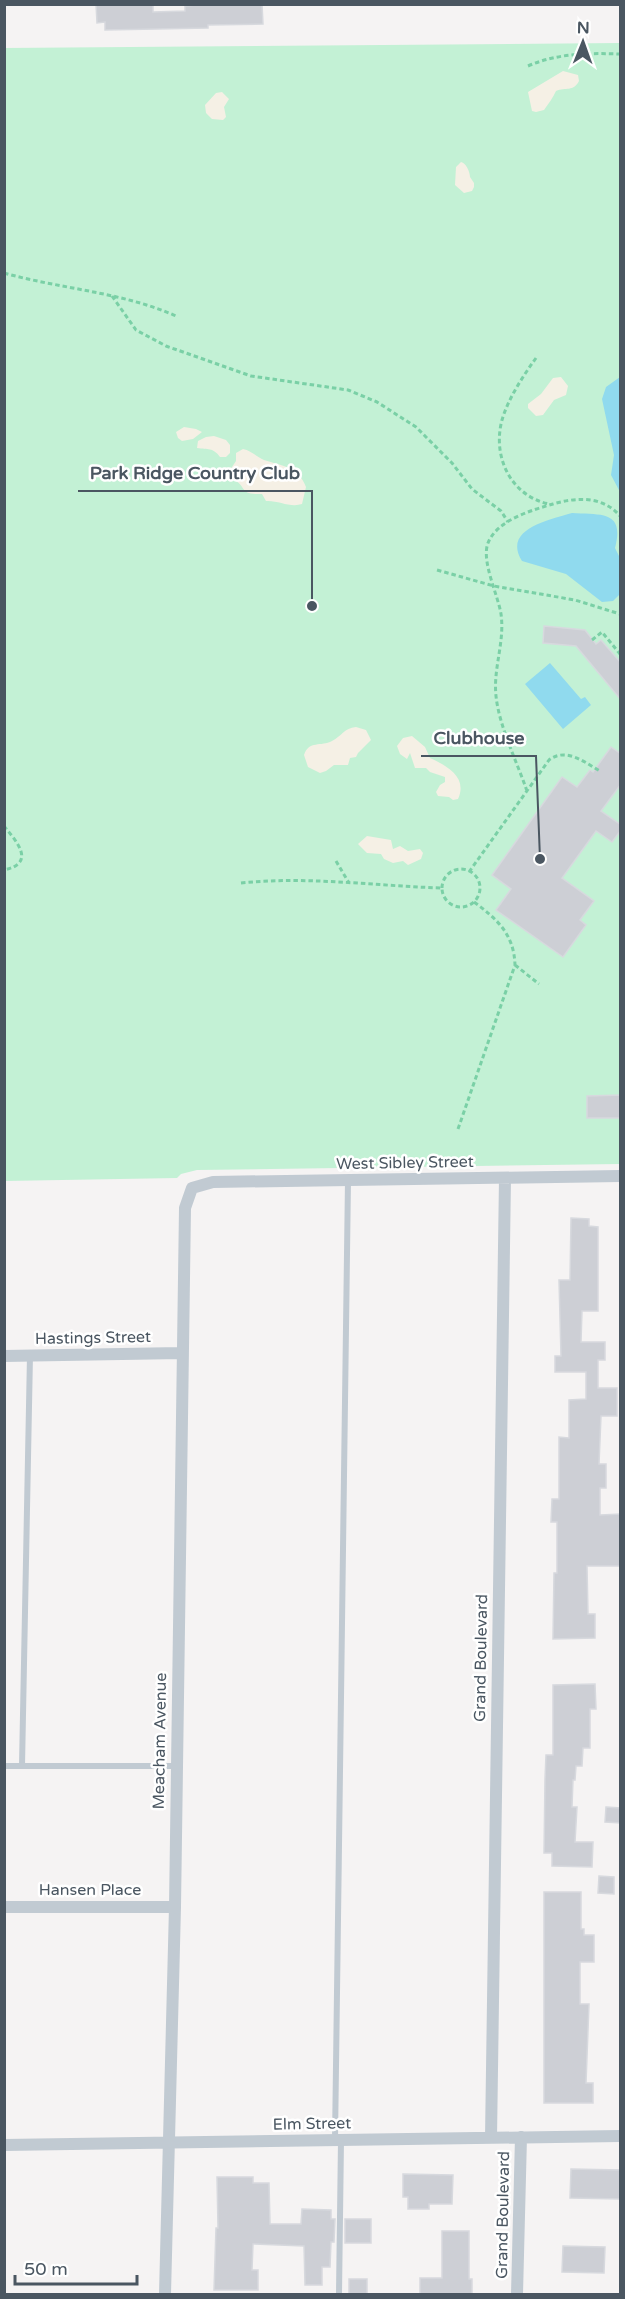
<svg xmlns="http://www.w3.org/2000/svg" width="625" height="2299" font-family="'Varela Round',sans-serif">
  <rect width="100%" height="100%" fill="#f5f3f3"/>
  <!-- green -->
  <path fill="#c3f1d5" d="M620,43V1164L197,1170L181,1174L177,1178L5,1181L4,48Z"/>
  <!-- sand -->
  <path fill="#f5f0e5" d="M563,71L578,75L579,81C573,92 566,87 556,91C553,98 548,104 544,110L536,112L532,111L528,92Z
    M222,92L229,99L224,107L226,117L223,120L212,119L206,113L205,105L216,93Z
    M461,162C466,163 470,172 470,177L474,183V187L472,191L464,193L455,185L456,167Z
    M561,377L568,386L566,395L554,400L543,415L536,416L528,408V404L541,394L553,378Z
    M184,427L196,429L202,432L193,439L182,441L178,438L176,432Z
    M214,436L226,440L230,445V453L226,457H220C213,447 208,450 197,448L198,441L206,437Z
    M243,449C252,451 257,457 264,460C282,466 298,466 306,487L302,504C290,508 278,500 266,501L262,494C238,495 248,487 233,479L230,470L236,461V453Z
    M356,727L366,730L371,740L358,753L356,757L350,758L348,765H334L326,771L320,773L308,767L304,755C309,740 321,747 332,741C342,736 344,728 356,727Z
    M412,736L425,747L430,758C447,766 468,777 458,799L453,800L449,797L438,796L436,792L440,785L445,782V777L430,772L426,768H415L410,753L407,759L400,754L397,746L403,738Z
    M367,836L391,840L393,849L400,846L408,851L420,849L423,853L421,859L408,865L403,861L393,863L384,859L381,854L367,853L358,844Z"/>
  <!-- water -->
  <path fill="#90daee" d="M620,377V492L611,475L614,455L602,399L606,387Z
    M572,513C601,515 625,510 615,548L620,558V594L613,601L602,602L566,574L522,561C502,529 549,520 572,513Z
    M550,663L581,699L585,697L591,705L563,729L525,684Z"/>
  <!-- building -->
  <path fill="#cdcfd5" stroke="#d7d9de" stroke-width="1.5" d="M96,4H153V12L185,11V6L210,4H262L263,24L208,25V28L105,30V22L97,23Z
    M544,626L585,630L596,644L601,640L621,663V700L576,646L543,643Z
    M611,747L621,754V784L601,811L621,825V830L612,842L596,831L562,878L594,901L580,920L586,925L563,957L496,910L511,889L492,875L562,777L577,787L590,770L593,772Z
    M621,1095V1118H587V1096Z
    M571,1218L589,1219V1226L598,1227V1311H582L581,1342H605V1360H598V1388H617V1416H601L599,1464H606V1488H600V1515L621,1514V1566H587L588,1614H595V1638L553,1639L554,1573H557V1522H551L552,1499H559V1437L569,1438V1400L586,1399V1372H555V1356H561L559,1280H570Z
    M595,1684L596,1709H590V1748H583L582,1766H576L575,1780H573L572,1807H577L575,1842H593L592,1867L552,1866V1853H544L545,1779L546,1755H553V1685Z
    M606,1807L621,1808V1823L605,1822Z
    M599,1876L614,1877V1894L598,1893Z
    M544,1892H581V1929H584V1935H594V1962H580V2004H589L586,2083H593V2103H544Z
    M571,2169L621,2170V2199L570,2198Z
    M403,2174L453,2175L452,2204H429V2209H408V2197H403Z
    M217,2177H253V2183H269L270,2224H301L302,2209L331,2210V2219H335L334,2242H331L330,2267H322V2285H305L304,2246L253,2244L252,2270H258V2290H214L216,2228H218Z
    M345,2219H371V2243H345Z
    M442,2231H469V2279H472V2294L420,2295V2278H442Z
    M563,2246L605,2247L604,2273L562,2272Z
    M349,2279H367V2295H349Z"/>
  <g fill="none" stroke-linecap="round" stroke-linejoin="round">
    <!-- path -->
    <path stroke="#7ad0a6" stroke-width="3" stroke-dasharray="4.5 3" stroke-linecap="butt" d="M528,66C558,53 588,53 620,54
      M4,273C61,289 122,292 176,316
      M112,296L136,330L166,346L251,376L348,390L377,402L416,427L452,463L472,489L501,511L508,522
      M536,358C523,376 508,399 502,420C492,457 511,496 549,504
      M437,570L494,586L575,600L620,614
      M592,640L602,632L620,654
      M527,791C517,762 499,726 496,696C493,668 505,642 501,614C498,595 481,561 488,543C497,520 532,510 553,504C577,497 603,496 620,516
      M4,826C16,841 37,863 4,870
      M336,861L349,883
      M442 888a19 19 0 1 1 38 0a19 19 0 1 1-38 0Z
      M469,872L549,760C566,747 584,762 600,771
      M241,883C308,876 375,886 442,888
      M515,965L539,984
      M458,1129L515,965C514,934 497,919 474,902"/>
    <!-- service -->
    <path stroke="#c1cad2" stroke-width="6" d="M4,1766H176
      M22,1766L30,1355
      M335,2140L348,1180
      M339,2294L341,2140"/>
    <!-- minor -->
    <path stroke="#c1cad2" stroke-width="12" d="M4,1356L181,1353
      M4,1907H175
      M491,2138L505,1178
      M4,2145L620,2136
      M165,2294L175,1907L185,1208L192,1188L213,1182L620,1176
      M517,2294L521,2137"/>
  </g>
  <g text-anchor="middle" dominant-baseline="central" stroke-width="5" stroke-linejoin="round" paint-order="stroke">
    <!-- street labels -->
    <g font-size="16" fill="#4a5661" stroke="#fff">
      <text transform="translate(405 1163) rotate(-1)">West Sibley Street</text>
      <text transform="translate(93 1338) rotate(-1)">Hastings Street</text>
      <text transform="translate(481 1658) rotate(-89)">Grand Boulevard</text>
      <text transform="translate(160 1741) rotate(-89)">Meacham Avenue</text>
      <text x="90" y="1890">Hansen Place</text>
      <text transform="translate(312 2124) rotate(-1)">Elm Street</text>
      <text transform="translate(503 2215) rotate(-89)">Grand Boulevard</text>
    </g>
  </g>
  <!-- callouts -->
  <path fill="none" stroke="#4a5661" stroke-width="2" d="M312 606L312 491H78M540 859L536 756H421"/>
  <g fill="#4a5661" stroke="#fff" stroke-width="2">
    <circle cx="312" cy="606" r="6"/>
    <circle cx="540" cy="859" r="6"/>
  </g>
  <g font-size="18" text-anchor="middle" font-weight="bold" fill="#4a5661" stroke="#fff" stroke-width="5" stroke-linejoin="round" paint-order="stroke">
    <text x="195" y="479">Park Ridge Country Club</text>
    <text x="479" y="744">Clubhouse</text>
  </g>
  <!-- border -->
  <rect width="625" height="2299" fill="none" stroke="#4a5661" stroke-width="12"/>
  <!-- north arrow -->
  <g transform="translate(583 42) rotate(1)" stroke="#ffffff" stroke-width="4.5" paint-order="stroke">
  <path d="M0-4.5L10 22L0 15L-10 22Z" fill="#4a5661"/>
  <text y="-9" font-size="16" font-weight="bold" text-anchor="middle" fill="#4a5661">N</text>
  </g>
  <!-- scale -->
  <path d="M15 2275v9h122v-9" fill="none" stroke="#4a5661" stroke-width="3"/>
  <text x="24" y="2275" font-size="18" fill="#4a5661" stroke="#ffffff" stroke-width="4.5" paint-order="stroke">50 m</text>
</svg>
